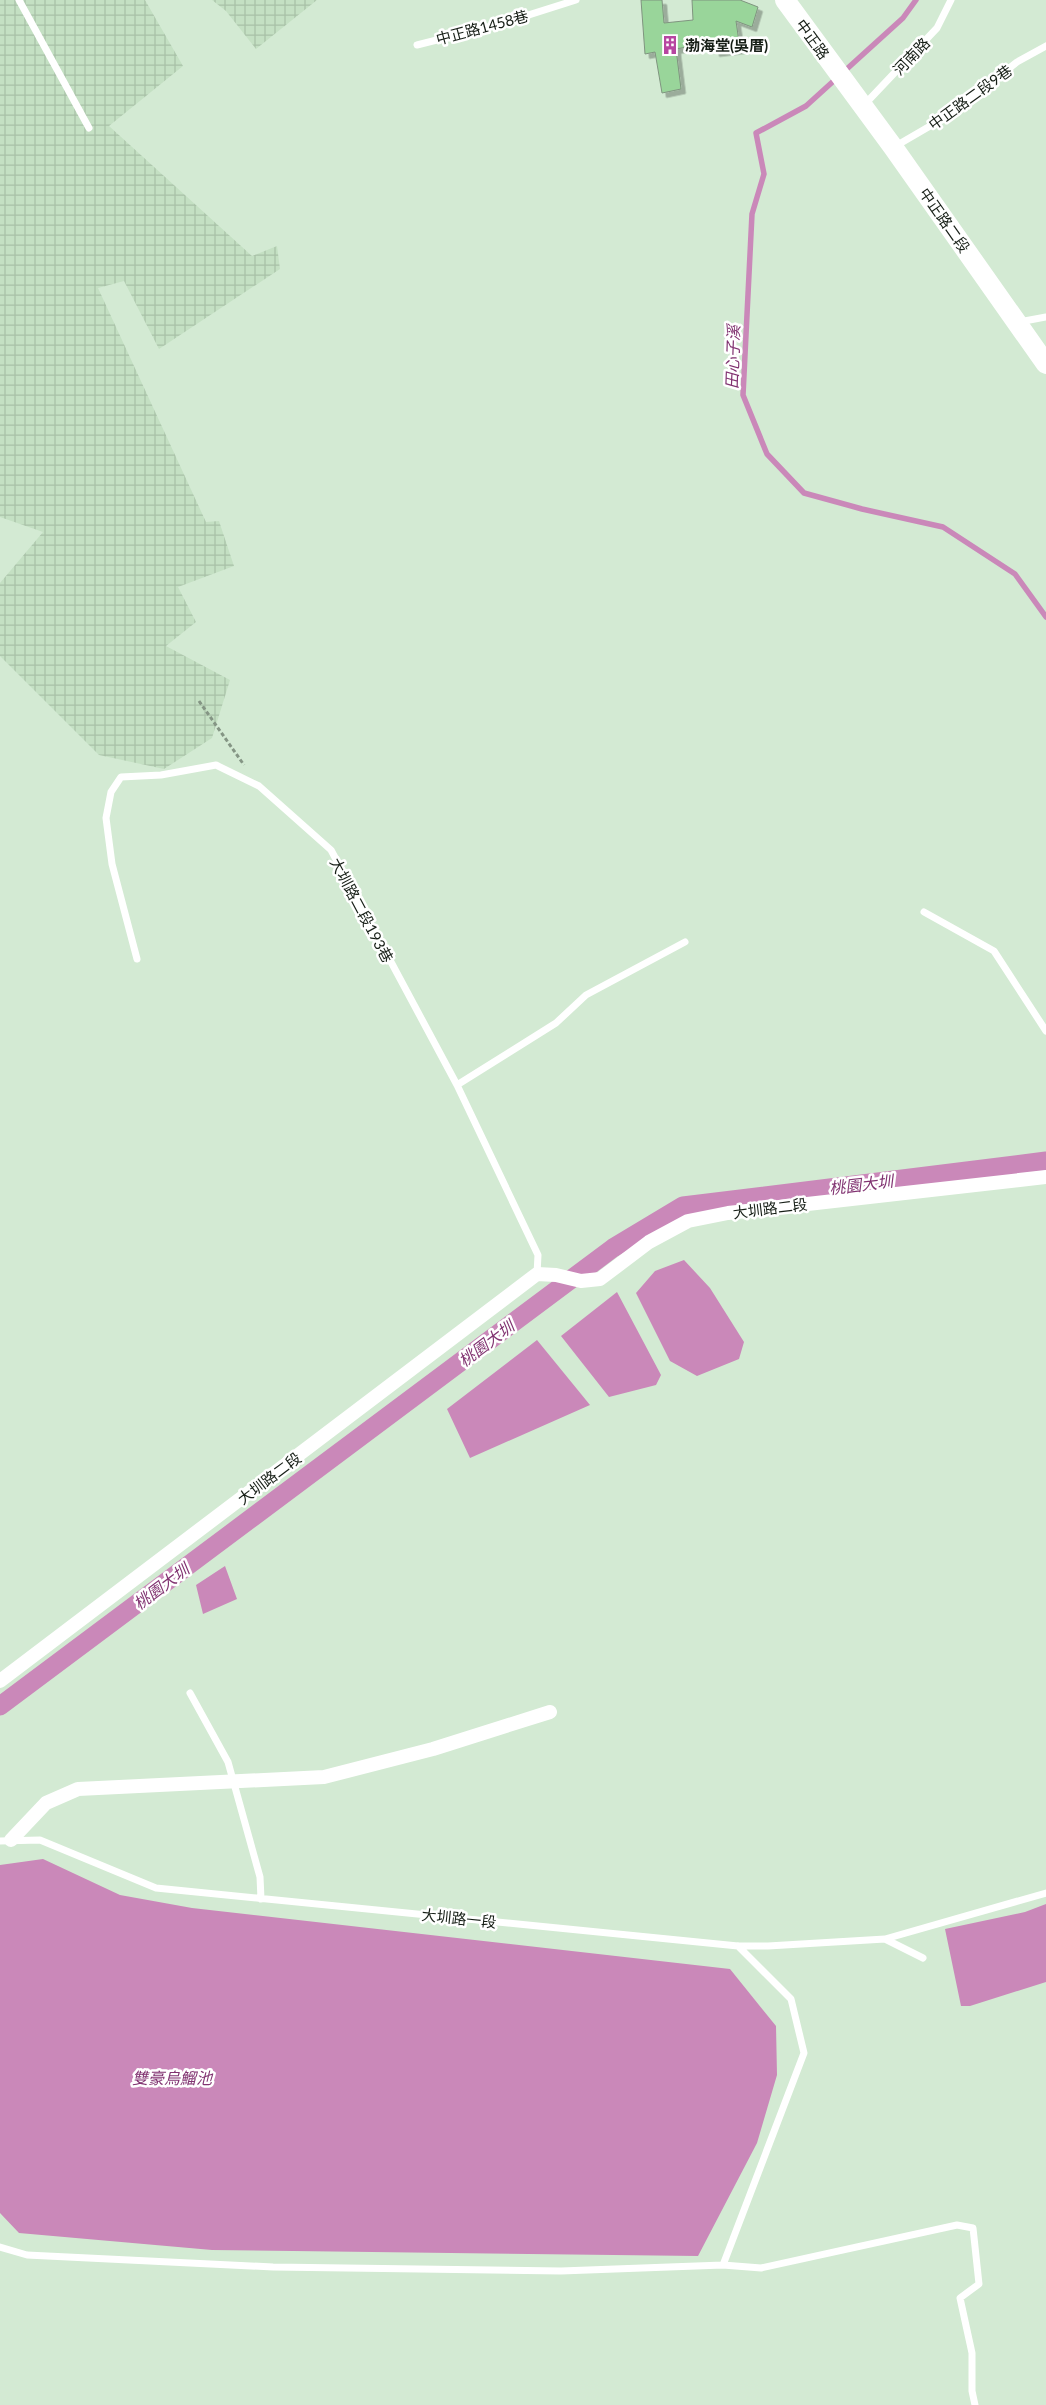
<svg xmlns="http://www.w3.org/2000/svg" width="1046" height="2405" font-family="Lato,'Noto Sans TC',sans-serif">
  <defs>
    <pattern id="industrial-grid" width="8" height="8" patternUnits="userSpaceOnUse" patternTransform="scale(1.25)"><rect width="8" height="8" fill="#c4e0c3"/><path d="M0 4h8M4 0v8" fill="none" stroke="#a8c0a7"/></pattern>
    <filter id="shadow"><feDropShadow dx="4.5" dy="4.5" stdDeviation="0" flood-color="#0004"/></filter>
  </defs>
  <rect width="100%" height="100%" fill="#d3ead3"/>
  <!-- industrial -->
  <path fill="url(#industrial-grid)" d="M0,0H145L183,66L109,126L252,256L277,246L280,269L159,349L124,281L98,288L206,522L219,521L234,566L178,587L196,622L166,646L230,680L212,738L164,769L99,755L0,656V583L43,532L0,517Z
    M212,0H317L256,49L226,11Z"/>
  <!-- water -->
  <path fill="#ca88b9" d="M684,1260L710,1288L744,1342L739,1359L697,1376L670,1361L636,1293L655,1271Z
    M617,1292L661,1375L656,1385L609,1397L561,1336Z
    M537,1340L590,1405L470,1458L447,1409Z
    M225,1566L237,1599L203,1614L196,1585Z
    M43,1859L120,1895L192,1908L730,1969L776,2026L777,2075L757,2143L698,2256L212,2250L19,2233L0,2213V1865Z
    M1046,1904V1982L970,2006H961L945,1929L1025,1912Z"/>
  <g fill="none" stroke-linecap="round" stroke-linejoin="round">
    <!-- stream -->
    <path stroke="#ca88b9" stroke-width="5.5" d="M916,0L903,18L806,106L756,133L764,174L752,214L743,395L767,454L804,493L862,509L943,527L1015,574L1046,617"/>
    <!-- canal -->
    <path stroke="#ca88b9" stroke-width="19" d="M0,1706L613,1248L683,1206L1046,1161"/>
  </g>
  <!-- building -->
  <path fill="#99d59a" stroke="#7f947f" filter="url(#shadow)" d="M641,0H662L664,23L693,20L692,0H740L758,7L752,27L736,21L740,49L715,52L714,42L676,49L681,89L662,93L655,52L645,54Z"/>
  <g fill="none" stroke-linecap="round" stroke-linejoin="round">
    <!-- path -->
    <path stroke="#849584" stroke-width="3" stroke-dasharray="4 2.5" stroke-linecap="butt" d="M199,701L244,765"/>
    <!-- service -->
    <path stroke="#fff" stroke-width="7" d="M19,0L89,128
      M417,45L500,24L576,0
      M865,104L937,28L951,0
      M894,147L949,115L1017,62L1046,46
      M1019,322L1046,317
      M924,912L994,951L1046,1031
      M137,959L112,864L106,818L111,792L121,777L161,775L216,765L259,786L331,850L457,1085L538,1255L537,1274
      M457,1085L556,1023L586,995L685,942
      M190,1693L228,1762L260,1877L261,1899
      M0,1841L40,1840L156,1888L738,1946H768L885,1939L923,1958
      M885,1939L1046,1893
      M0,2247L27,2255L273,2267L561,2271L723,2265L761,2268L957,2225L973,2228L979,2284L960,2298L972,2353V2391L975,2405
      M723,2265L804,2053L791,1999L738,1946"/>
    <!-- minor -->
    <path stroke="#fff" stroke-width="14" d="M0,1681L537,1274L556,1275L581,1281L600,1279L649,1242L688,1221L728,1213L1046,1177
      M11,1840L46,1803L78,1789L324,1777L433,1749L550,1712"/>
    <!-- secondary -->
    <path stroke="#fff" stroke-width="20" d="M785,0L893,147L1046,364"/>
  </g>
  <!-- icons -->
  <defs>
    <g id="building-bare" transform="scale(1.5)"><path d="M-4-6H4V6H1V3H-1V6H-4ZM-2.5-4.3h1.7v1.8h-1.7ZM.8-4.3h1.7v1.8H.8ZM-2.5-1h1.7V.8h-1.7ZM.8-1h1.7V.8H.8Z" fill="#b746a1" stroke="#fff" stroke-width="2.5" paint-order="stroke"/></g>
  </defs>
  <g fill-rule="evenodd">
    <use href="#building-bare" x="670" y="45"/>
  </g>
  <g text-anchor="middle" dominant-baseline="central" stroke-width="5" stroke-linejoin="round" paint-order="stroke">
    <!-- street labels -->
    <g font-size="15" fill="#161e16" stroke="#fff">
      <text transform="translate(482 27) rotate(-15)">中正路1458巷</text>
      <text transform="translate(813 39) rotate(54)">中正路</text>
      <text transform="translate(911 56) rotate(-46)">河南路</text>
      <text transform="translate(970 97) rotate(-36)">中正路二段9巷</text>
      <text transform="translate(945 220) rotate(55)">中正路二段</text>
      <text transform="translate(362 910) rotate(62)">大圳路二段193巷</text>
      <text transform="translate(770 1208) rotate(-7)">大圳路二段</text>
      <text transform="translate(269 1478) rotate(-37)">大圳路二段</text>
      <text transform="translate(459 1918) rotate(6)">大圳路一段</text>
    </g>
    <!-- poi labels -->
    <g font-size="15" font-weight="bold" fill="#161e16" stroke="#fff" text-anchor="start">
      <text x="685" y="45">渤海堂(吳厝)</text>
    </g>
    <!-- water labels -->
    <g font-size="16" font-style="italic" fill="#813371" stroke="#fff">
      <text transform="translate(732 357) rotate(-88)">田心子溪</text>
      <text transform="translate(861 1184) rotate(-7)">桃園大圳</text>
      <text transform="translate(486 1343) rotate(-37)">桃園大圳</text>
      <text transform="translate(161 1586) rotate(-37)">桃園大圳</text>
      <text x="172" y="2077">雙豪烏鰡池</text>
    </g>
  </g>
</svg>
